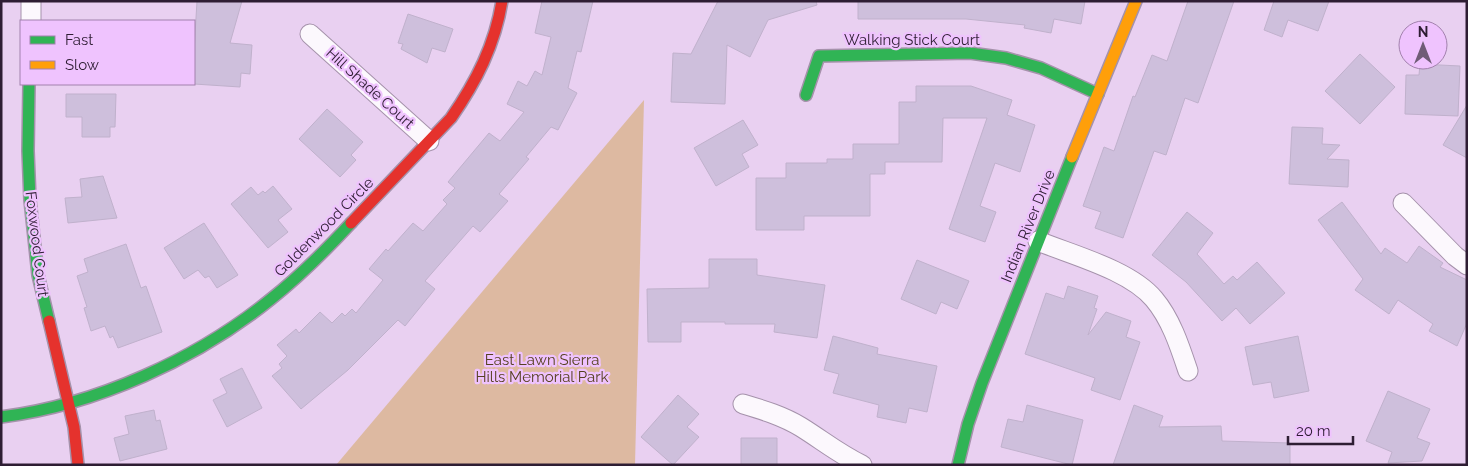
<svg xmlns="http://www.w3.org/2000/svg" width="1468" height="466" font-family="Raleway,sans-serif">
  <rect width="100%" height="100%" fill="#e9d0f1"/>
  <!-- green -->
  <path fill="#ddb9a1" d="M644,100L635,465H336Z"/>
  <!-- building -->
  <path fill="#cebfdc" stroke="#c0b1cc" d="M197,1H242L230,43L252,45L250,74L241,73L240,87L194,84V52Z
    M542,1H593L581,52L577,51L568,88L577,93L558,130L551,127L526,157L529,159L499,194L508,201L480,232L473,226L425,281L435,289L405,326L398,320L348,370L301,409L272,376L282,368L279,364L287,356L277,345L296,329L299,333L320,312L332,323L342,313L345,316L352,309L356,313L383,280L369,269L386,249L388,251L413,223L423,231L447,204L443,200L455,188L448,182L489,133L500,141L524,112L507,104L518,81L527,86L535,71L542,75L551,37L535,33Z
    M718,1H816L817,5L768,20L750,57L727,45L725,104L671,102L673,53L691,54Z
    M858,1H1085L1081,24L1054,19L1051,33L1024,28L1025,25L966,19H858Z
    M1188,1H1234L1198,103L1185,98L1166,155L1154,151L1123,238L1095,228L1101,212L1083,206L1104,147L1114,151L1133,96L1135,97L1152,55L1167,61Z
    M1274,1H1329L1318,31L1288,20L1282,37L1264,30Z
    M408,14L453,29L445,52L432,48L427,63L401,49L403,44L398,43Z
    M1360,54L1395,87L1360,124L1325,91Z
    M1420,64L1460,66L1458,116L1405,114L1406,75H1419Z
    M916,86H971L1012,100L1007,115L1035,125L1020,172L995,163L980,206L996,212L985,242L949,229L987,118H943L942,162H885V174H870V216H804V230H756V178H786V163H827V159H853V144H899V102H916Z
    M66,94H116L115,127H110V137H82V117H66Z
    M1467,105V158L1443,145Z
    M327,109L363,142L351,155L356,160L340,177L299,139Z
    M743,120L758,145L742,154L749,167L716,186L694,148Z
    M1292,127L1323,128L1322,144L1340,145L1327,159L1349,160L1348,187L1289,184Z
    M103,176L117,218L68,223L65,198L82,197L80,179Z
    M273,186L292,209L278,220L288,232L268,248L231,204L251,187L258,195L263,191L265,193Z
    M1342,202L1381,254L1385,248L1407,263L1419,246L1443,263L1440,267L1467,280V323L1457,346L1429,331L1433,324L1398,300L1389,314L1355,290L1363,279L1318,220Z
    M1187,212L1213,233L1197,254L1224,284L1233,276L1237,280L1257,262L1285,293L1250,324L1236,308L1222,321L1186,282L1152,255Z
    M204,223L238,275L217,288L209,276L205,278L198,270L184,279L164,248Z
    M126,244L141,288L146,286L162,332L118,348L113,336L110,338L105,326L91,331L84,308L87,307L77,276L88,272L84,259Z
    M709,259H757V275L825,285L817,338L774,332L775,324H725V322H681V342H648L647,289L709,288Z
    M917,260L969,281L957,309L941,302L936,314L901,299Z
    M1068,286L1098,296L1094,308L1097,309L1088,335L1106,312L1131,321L1126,337L1140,342L1120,400L1091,390L1095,378L1025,354L1046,293L1064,299Z
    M833,336L878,348L877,354L937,366L927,412L909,408L906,423L877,417L879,405L833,393L839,374L824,370Z
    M1298,336L1309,391L1274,398L1271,382L1253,385L1245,347Z
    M242,368L262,408L227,427L213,400L227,393L220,379Z
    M1388,391L1430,409L1417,438L1430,443L1422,461L1388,463L1392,452L1366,441Z
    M678,395L699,414L687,427L699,437L673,465L641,437Z
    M1027,405L1083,420L1072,465L1001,447L1008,419L1023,422Z
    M1134,405L1163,416L1159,427L1221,426L1222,441L1290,443V465H1113Z
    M154,410L156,421L160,420L167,449L120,461L114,438L129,434L125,416Z
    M741,438H777V465H741Z"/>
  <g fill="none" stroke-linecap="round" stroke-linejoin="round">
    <!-- street casing -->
    <g stroke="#a592ab" stroke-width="21">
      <path id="street" d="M31,21V1
        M310,34L429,141
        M1403,203L1455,256L1467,265
        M1038,241C1072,255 1130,270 1154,299C1171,319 1180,347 1188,371
        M743,404C763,410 783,416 801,427C822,440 839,454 862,465"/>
    </g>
    <!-- fast casing -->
    <g stroke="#a592ab" stroke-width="14">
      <path id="fast" d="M29,84L28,151L30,200L38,275L49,321
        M806,95L819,56L970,53L1006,58L1041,68L1098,94
        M1,417C96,405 197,359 271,299C300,276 326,250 351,223
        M958,465L968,424L982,383L1072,157"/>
    </g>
    <!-- slow casing -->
    <g stroke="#a592ab" stroke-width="14">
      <path id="slow" d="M1072,157L1136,1"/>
    </g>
    <!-- jam casing -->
    <g stroke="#a592ab" stroke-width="14">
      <path id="jam" d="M351,223L451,118C476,82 495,45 502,1
        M49,321L74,427L78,465"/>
    </g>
    <!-- street -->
    <use href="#street" stroke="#fcf8fd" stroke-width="19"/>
    <!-- fast -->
    <use href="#fast" stroke="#30b455" stroke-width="11"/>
    <!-- slow -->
    <use href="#slow" stroke="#ff9f0a" stroke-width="11"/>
    <!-- jam -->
    <use href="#jam" stroke="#e5322d" stroke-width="11"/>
  </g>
  <g text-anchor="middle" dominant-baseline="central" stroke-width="4.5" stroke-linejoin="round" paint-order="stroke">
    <!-- street labels -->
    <g font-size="15" fill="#2e1d33" stroke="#efc3fe">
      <text x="912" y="40">Walking Stick Court</text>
      <text transform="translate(370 88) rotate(42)">Hill Shade Court</text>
      <text transform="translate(1028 226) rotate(-68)">Indian River Drive</text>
      <text transform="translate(324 227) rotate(-45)">Goldenwood Circle</text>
      <text transform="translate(37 244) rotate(83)">Foxwood Court</text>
    </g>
    <!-- park labels -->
    <g font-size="15" fill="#564120" stroke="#efc3fe">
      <text x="542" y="360">East Lawn Sierra<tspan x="542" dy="17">Hills Memorial Park</tspan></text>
    </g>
  </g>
  <!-- border -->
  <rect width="1468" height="466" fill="none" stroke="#2e1d33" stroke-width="5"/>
  <!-- legend -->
  <rect x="20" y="20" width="175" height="65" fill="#efc3fe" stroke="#a281ad"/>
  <rect x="30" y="36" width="25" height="8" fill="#30b455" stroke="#a281ad"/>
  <text x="65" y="45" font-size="15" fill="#2e1d33">Fast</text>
  <rect x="30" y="61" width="25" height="8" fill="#ff9f0a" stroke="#a281ad"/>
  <text x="65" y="70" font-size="15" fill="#2e1d33">Slow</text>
  <!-- north arrow -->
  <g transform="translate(1423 45)"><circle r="24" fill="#efc3fe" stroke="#a281ad"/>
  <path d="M0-4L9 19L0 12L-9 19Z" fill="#6f5c76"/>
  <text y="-8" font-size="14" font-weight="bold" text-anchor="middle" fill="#2e1d33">N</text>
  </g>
  <!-- scale -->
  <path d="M1288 436v8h65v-8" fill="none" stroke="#2e1d33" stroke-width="2.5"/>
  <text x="1296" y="436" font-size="15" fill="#2e1d33" stroke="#efc3fe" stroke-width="4" paint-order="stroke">20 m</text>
</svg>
